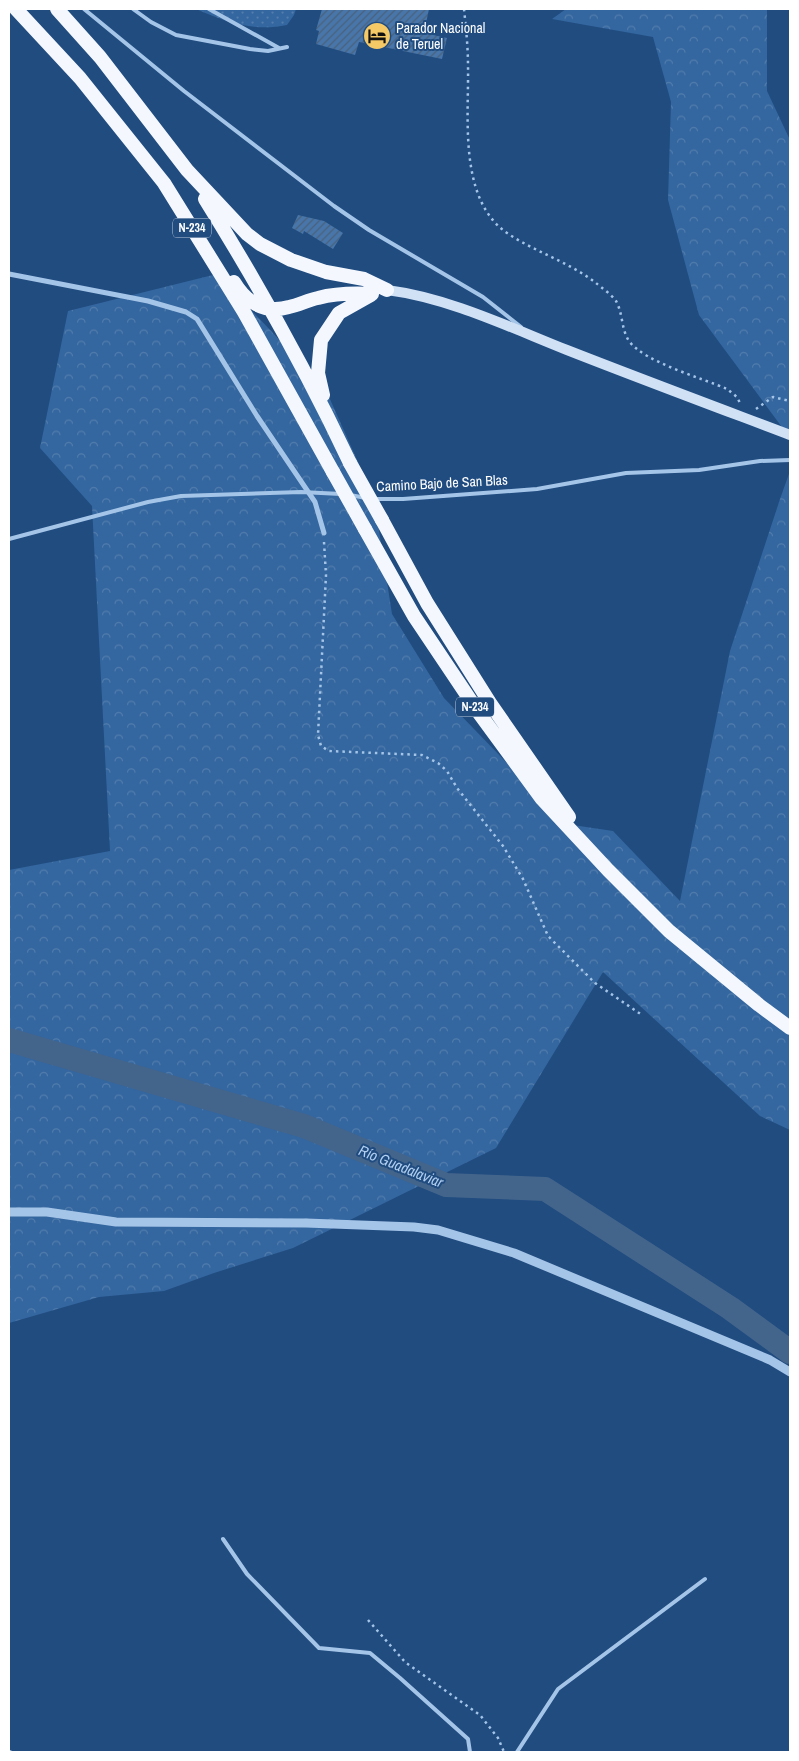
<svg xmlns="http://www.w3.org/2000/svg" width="799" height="1761" font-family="'Archivo Narrow',sans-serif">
  <defs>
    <pattern id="grass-dots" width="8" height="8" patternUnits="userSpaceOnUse" patternTransform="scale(1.25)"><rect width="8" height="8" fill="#34669f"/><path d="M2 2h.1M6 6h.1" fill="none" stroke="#527dad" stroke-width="1.8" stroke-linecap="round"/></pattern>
    <pattern id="forest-crowns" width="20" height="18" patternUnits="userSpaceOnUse" patternTransform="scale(1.25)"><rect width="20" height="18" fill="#34669f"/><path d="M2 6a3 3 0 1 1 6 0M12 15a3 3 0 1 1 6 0" fill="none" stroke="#527dad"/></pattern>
    <pattern id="building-hatch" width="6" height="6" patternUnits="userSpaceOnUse" patternTransform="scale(1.25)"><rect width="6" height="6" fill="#4876aa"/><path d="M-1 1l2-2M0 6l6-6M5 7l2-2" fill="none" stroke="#4a617b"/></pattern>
  </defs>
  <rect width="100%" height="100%" fill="#204c80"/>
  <!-- grass -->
  <path fill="url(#grass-dots)" d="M196,9H296L294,15L287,25C253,32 226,22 196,9Z"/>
  <!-- forest -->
  <path fill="url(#forest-crowns)" d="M566,9H767V91L790,140V438L699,315L668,200L671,102L653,37L552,19Z
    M217,274L325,388L374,498L392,614L444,698L566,824L613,831L680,901L730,651L780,499L790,471V1130L760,1116L603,972L496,1148L293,1248L214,1273L164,1291L99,1297L9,1323V870L110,851L92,506L40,448L68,311Z"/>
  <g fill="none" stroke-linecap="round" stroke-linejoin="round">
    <!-- river -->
    <path stroke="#44658b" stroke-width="24" d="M9,1040L304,1126L446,1185L545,1189L730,1308L790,1352"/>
  </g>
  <!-- building -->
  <path fill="url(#building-hatch)" d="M322,9H429L424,33L447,38L442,59L359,42L355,55L316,44L319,31L316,30Z
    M298,215L324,221L343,233L333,249L304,231L303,234L292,228Z"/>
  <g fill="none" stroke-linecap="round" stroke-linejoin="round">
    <!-- path -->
    <path stroke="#a5c5e8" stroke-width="2.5" stroke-dasharray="2.5 4" stroke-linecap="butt" d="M464,9C466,28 468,47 468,66C469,117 458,199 507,233C535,252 569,262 596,283C602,288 612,295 616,301C623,313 621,329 629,341C644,362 702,378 727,389L737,397L741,405
      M756,409L773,397L790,401
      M324,542L326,575L318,735L321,746L329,751L422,755L438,763L447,771L457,788L503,846L523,879L548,936L595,983L642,1015
      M368,1620L405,1662L480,1715L498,1738L504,1752"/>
    <!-- service -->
    <path stroke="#a5c5e8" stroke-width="4" d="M84,9L184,91L334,206L369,230L483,297L521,327
      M133,9L151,22L176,35L250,49L268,51L287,47
      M209,9L279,48
      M350,495L366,498
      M375,499H403L537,489L626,473L699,470L760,461L790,460
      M9,539L148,502L181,496L301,492L341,494
      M223,1539L247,1574L319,1648L370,1653L400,1678L468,1739L470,1752
      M9,1752H10
      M517,1752L558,1689L705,1579"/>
    <!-- minor -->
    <path stroke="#a5c5e8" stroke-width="5" d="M9,274L148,301L186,312L197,319L257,416L315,502L324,533"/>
    <!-- tertiary -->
    <path stroke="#a5c5e8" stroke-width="9" d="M9,1212H47L116,1222L306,1223L414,1227L438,1230L514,1253L770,1360L790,1372"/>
    <!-- secondary -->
    <path stroke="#d0e1f6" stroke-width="10" d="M387,290C449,298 509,327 567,350C641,379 716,407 790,435"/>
    <!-- trunk -->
    <path stroke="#f4f8fe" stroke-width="14" d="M16,9L80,78L164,183L244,312L333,472
      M57,9L100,57L187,170L247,234L260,244L291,260L326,272L364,279L387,290
      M205,199C258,284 307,372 350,463
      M234,282C246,302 264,314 289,307C299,305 308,300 318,298C337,293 354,293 372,294
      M323,395L318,373L321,340L339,313L371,295
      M382,520L427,603L490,703L569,817
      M365,529L414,616L479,713L542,799L608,870L669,931L759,1005L790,1028"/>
    <!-- trunk-bridge -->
    <path stroke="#f4f8fe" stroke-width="14" d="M350,463L382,520
      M333,472L365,529"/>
  </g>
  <!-- icons -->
  <defs>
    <g id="hotel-disc" transform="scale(1.4375)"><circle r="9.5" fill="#f5c966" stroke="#204c80"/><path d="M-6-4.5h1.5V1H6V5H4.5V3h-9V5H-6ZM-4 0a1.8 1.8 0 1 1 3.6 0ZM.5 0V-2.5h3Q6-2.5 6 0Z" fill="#111"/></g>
  </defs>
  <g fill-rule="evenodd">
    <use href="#hotel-disc" x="377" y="36"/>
  </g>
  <g text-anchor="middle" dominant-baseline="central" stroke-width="4" stroke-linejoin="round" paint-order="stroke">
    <!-- shield labels -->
    <g fill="#204c80" stroke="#bcc9d9" stroke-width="1">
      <rect x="173" y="218.5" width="38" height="19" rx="4"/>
      <rect x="456" y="697.5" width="38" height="19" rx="4"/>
    </g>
    <g font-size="12" font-weight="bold" fill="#fff">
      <text x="192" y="228">N-234</text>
      <text x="475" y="707">N-234</text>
    </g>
    <!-- poi labels -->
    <g font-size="14" fill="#fff" stroke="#204c80" text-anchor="start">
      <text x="396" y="28">Parador Nacional<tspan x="396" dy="16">de Teruel</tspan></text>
    </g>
    <!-- street labels -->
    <g font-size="14" fill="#fff" stroke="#204c80">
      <text transform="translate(442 483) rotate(-3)">Camino Bajo de San Blas</text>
    </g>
    <!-- water labels -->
    <g font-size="15" font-style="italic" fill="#b1cff0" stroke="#204c80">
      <text transform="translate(401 1166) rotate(22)">Río Guadalaviar</text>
    </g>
  </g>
  <!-- border -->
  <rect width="799" height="1761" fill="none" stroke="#ffffff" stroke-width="20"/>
</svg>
